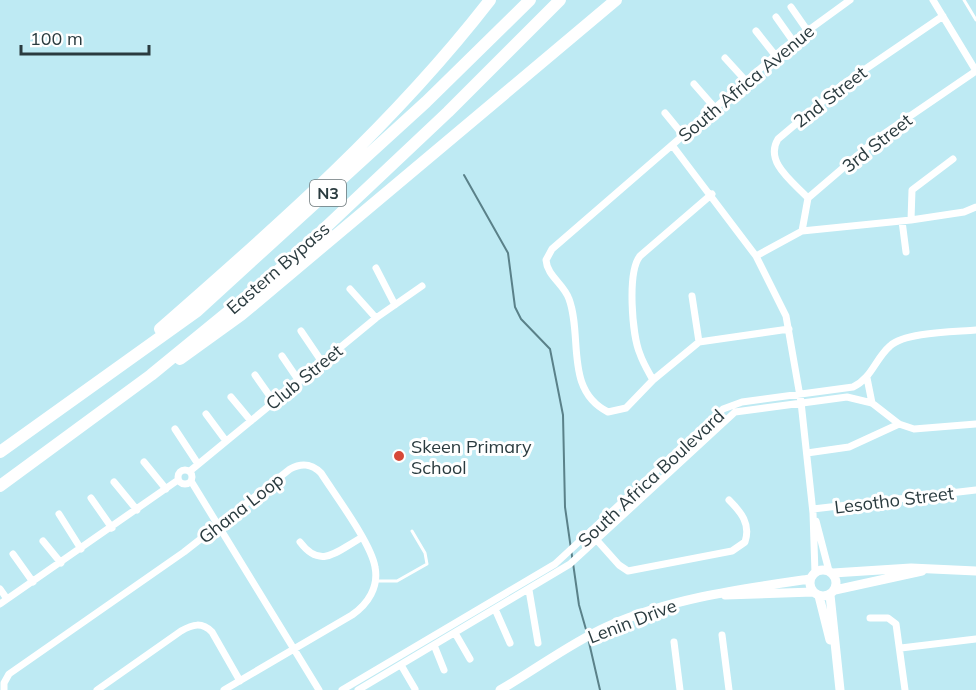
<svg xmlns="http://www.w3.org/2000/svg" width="976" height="690" font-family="Mulish,sans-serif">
  <rect width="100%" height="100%" fill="#beeaf3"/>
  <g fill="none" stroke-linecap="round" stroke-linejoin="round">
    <!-- stream -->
    <path stroke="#5a8189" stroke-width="2" d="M464,175L508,253L515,307L521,319L550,349L563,415L565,507L579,605L587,633
      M588,638L600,690"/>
    <!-- lane -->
    <path stroke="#fff" stroke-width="3" d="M964,0L976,20
      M377,581H397L427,564L425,553L412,531"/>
    <!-- street -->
    <path stroke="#fff" stroke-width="7" d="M791,7L807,30
      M776,17L793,41
      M756,31L775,55
      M725,58L746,81
      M694,84L715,108
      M665,113L683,135
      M672,145L756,256L786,316L801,402L813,513L815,573
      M808,198C793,182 764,162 778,139L842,85L943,16
      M911,220L912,190L953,159
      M902,221L906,252
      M802,231L808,198L878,138L976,71L933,0
      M756,256L802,231L911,220L964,212L976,207
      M376,268L395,305
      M350,289L376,318
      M692,296L699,342
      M789,329L699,342L653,380L626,408L608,412C564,390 583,337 569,299C564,284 547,276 546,260L552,249L784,48L850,0
      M301,331L322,362
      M282,356L299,381
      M255,375L274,402
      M867,378L872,403
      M653,380C648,371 643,363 640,354C632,335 627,272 640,256L712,194
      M231,397L251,421
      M206,414L226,441
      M175,429L198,464
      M807,453L849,447L899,424
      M144,462L166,489
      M178 477a7 7 0 1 1 14 0a7 7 0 1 1-14 0Z
      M190,471L376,318L422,286
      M191,481L319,690
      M114,482L137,510
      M91,498L112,528
      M813,509L976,490
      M59,514L81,549
      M816,521L829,571
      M594,537L619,565L628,571L732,551L745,542C751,524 741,512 729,500
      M43,541L61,563
      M300,542C321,570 337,551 361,538
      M13,554L33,582
      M0,589L7,599
      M529,590L538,643
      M0,604L178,480
      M495,609L510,643
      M870,618H888L896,624L905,690
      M455,633L470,659
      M722,635L729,690
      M674,642L680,690
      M434,645L444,670
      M901,648L976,639
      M401,665L415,689
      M4,690V683L9,674L184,552L290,469C301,463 311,463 321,473C335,495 371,543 375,567C379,587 368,604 352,615L224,690
      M97,690L181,631C193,624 202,622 212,632L240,681
      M342,690L555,564L723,409L742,402L853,387C872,378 875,359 890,346C905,332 955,332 976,330
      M358,690L570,564L735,412L847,397L872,403L899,424L914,429L976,424"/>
    <!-- secondary -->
    <path stroke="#fff" stroke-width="9" d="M810 583a13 13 0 1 1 26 0a13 13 0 1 1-26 0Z
      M833,573L911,568L976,571
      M835,590L922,571
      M725,595L813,592
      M830,595L840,690
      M819,596L830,640
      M500,690C535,670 569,644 606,627C671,598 741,589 810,579"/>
    <!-- highway -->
    <path stroke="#fff" stroke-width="12" d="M160,329C278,226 394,124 490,0
      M180,359L241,315L616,0
      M0,452L197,311L426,102L530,0
      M0,486L151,375L290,261L448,112L560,0"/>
  </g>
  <!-- markers -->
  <circle fill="#d64938" stroke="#fff" stroke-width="2" cx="399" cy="456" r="6"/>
  <g text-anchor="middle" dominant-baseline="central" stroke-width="6" stroke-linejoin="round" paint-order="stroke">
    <!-- shield labels -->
    <rect fill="#fff" stroke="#6a7679" stroke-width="1.5" x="310" y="180" width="36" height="26" rx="4.5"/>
    <g font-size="16" font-weight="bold" fill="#2a3b3f">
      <text x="328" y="193">N3</text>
    </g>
    <!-- street labels -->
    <g font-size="18" fill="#2a3b3f" stroke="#fff">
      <text transform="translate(746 83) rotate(-40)">South Africa Avenue</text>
      <text transform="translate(830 97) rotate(-38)">2nd Street</text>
      <text transform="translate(877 143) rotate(-38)">3rd Street</text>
      <text transform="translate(278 268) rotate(-41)">Eastern Bypass</text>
      <text transform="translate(304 377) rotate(-39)">Club Street</text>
      <text transform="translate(651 478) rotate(-43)">South Africa Boulevard</text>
      <text transform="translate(894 500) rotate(-7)">Lesotho Street</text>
      <text transform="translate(241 508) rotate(-38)">Ghana Loop</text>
      <text transform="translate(632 621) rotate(-21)">Lenin Drive</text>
    </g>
    <!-- poi labels -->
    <g font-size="18" fill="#2a3b3f" stroke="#fff" text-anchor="start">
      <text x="411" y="446">Skeen Primary<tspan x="411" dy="21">School</tspan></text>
    </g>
  </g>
  <!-- scale -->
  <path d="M21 45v9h128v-9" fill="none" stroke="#2a3b3f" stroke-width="3"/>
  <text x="30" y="45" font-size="18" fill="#2a3b3f" stroke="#ffffff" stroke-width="4.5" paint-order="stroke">100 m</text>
</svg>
